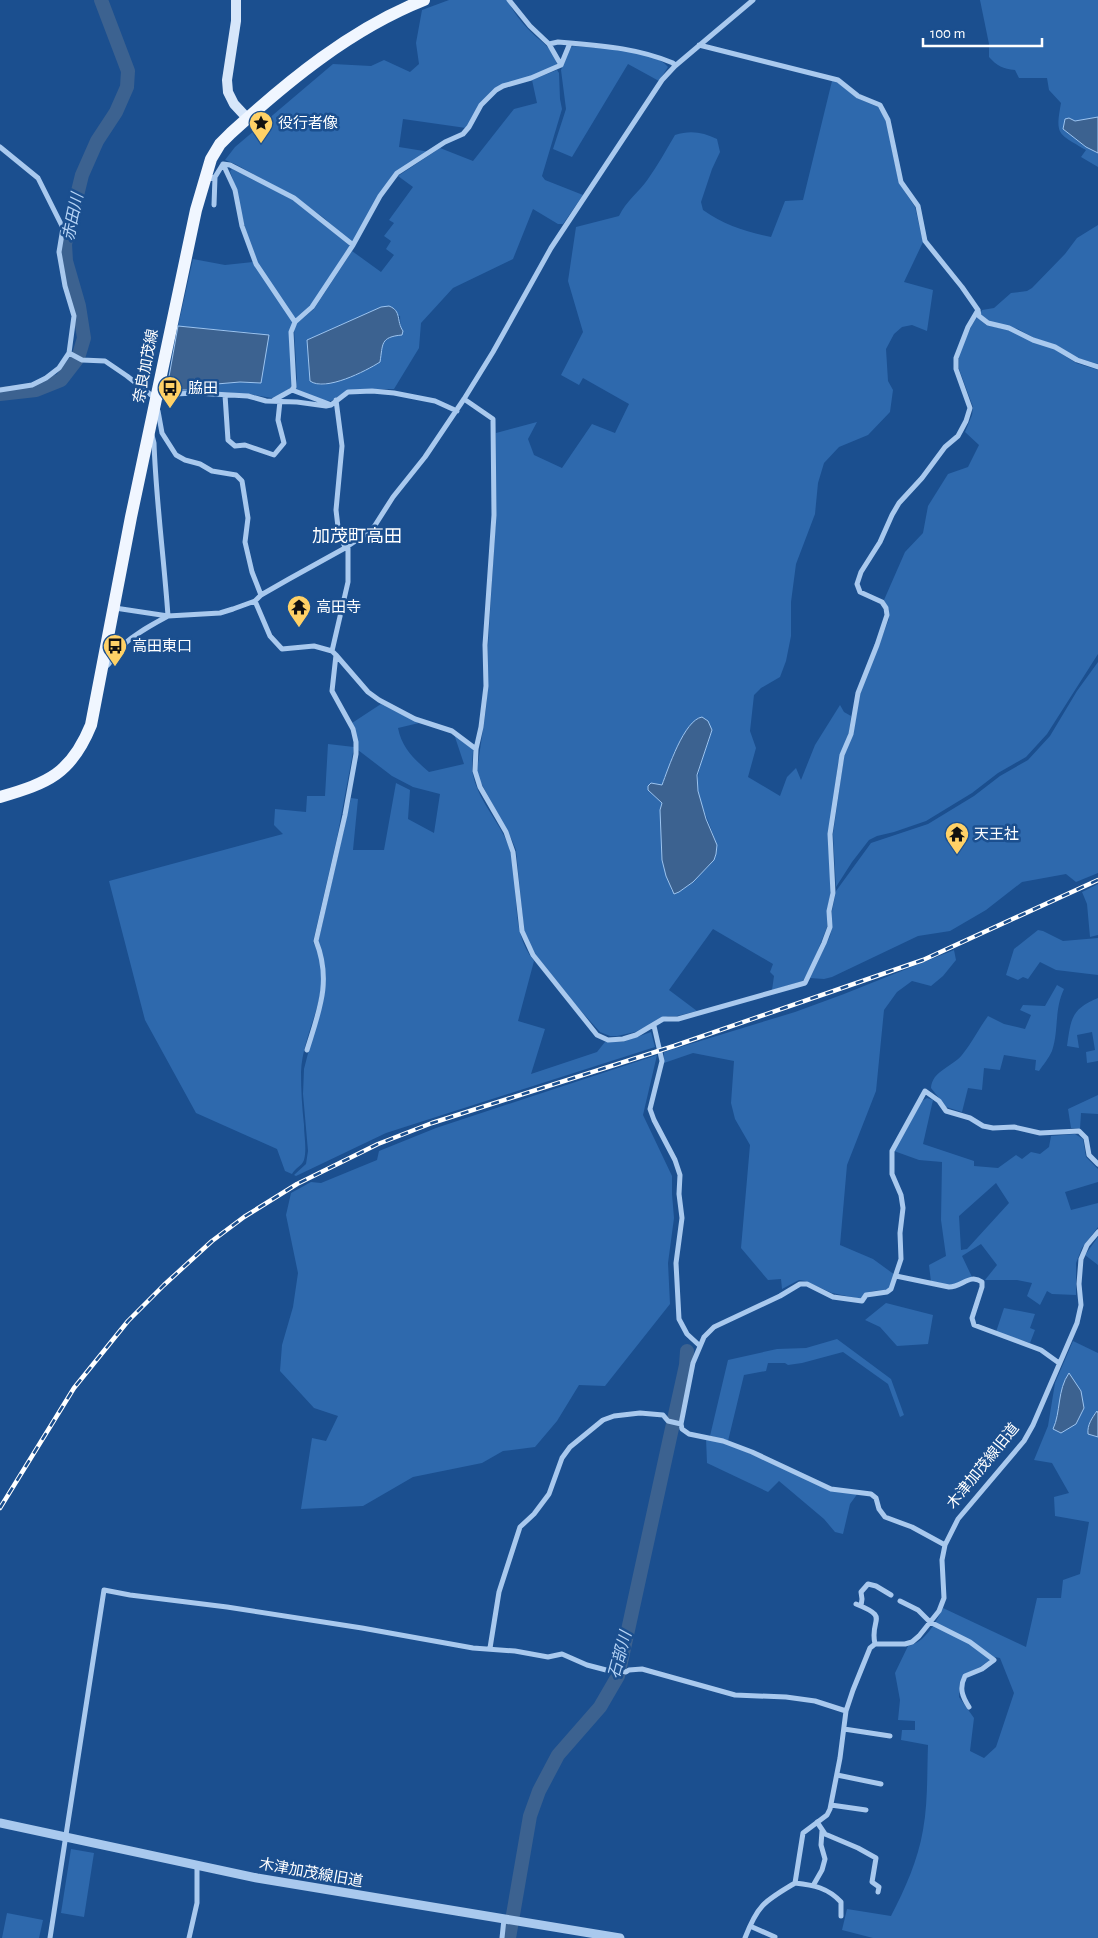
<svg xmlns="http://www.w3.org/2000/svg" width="1098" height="1938" font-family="'Alegreya Sans','Noto Sans JP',sans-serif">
  <rect width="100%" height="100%" fill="#1b4f8f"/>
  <!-- green -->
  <path fill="#2e69ad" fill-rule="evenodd" d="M449,0H508C512,11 522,23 531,32C541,42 554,49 557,64L555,67L495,89L466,128L403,119L399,147L430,152L396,172L352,244L324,218L295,197L235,164L225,160L235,147L333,64L371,66L384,60L410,72L419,64L416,43L422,10Z
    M980,0H1098V167L1081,157L1086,150C1058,133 1055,136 1061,103L1049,90L1047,78H1019L1015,70C1003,69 997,66 989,57V44Z
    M574,46C594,48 657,50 668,67L659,81L628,64L572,157L553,149L566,109L561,70L571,47Z
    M557,70L559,73L560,99L562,109L542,176L545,180L583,195L563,224H558L533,209L513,259L453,288L421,323L419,348L394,389H359L347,391L331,401L322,400L295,390L297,379L294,329L297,323L314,309L352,251L381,272L394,255L386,249L391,241L384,236L394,223L389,220L413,187L398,176L440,148L473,161L514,109L537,103L532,80ZM381,307L400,316L401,335C380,337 383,344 380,362L356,375L324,385H320L310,381L307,340Z
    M832,81L837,82L857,98L878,107L886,120L899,183L915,207L923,242L904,282L933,290L927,331L912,325L902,327L894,334L886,349L888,381L893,390L890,412L868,435L839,447L824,463L818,483L815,514L796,564L791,602V636L786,661L780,677L761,688L754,695L750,731L756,748L748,777L780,796L787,777L796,768L801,780L815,745L840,705L844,712L851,716L849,733L838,763L833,806L828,833L831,890L827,911V927L812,965L803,981L772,990L774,976L770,972L773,964L713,929L669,990L697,1011L677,1016H668L635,1032L617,1036H610L600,1032L573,1002L534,953L524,931L516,850L512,840L480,781L477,770L486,709L488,686V645L496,515V433L537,422L528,439L534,455L562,468L592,424L615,433L629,404L583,378L579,385L561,375L583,332L568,281L576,227L619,216C626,201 639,192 648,179C658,165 666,150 675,135C690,130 703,132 717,139L720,152L712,169L701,202L703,210C724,225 746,232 771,237L785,201L803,200ZM712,730C707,750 696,767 698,789C699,808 722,842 715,857C712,863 707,868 702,872C695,880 686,889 676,893L671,890C671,881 663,870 662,859C661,842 662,826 660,810L662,803L648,790L651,783L662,785L674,752Z
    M232,169L293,200L350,246L311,306L295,320C282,301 266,281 256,261C243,233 241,200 230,171Z
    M1098,225V364L1078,358L1056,345L1034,338L1018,329L988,322L980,314L982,310L994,308L1011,293L1027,291L1032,288L1065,254L1077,238Z
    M193,259L225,265L253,262L293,322L289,332L293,384L290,389L272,398L248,394L192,390L193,386L240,382L261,383L256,333L178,326Z
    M977,317L986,325L1008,330L1054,349L1076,363L1098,370V654L1047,734L1026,757L998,773L972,793L926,821L894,832L877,836L869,840L852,862L836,887L833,834L844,756L853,734L860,693L889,619V610L884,600L905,552L923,533L928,506L948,474L968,467L979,445L965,432L972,415L973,407L959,369V353L972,325Z
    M1098,662V873L1076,882L1066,874L1022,882L986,910L950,931L918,936L832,977L824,979L810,978L830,936L832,928V911L836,891L871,843L928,824L974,796L1000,776L1028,760L1050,736L1077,691Z
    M381,704L419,723L398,728C402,748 414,759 429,772L464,764L454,734L473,749C473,757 471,767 473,775C479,803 502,824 510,850C521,887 508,928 534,961L518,1021L545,1029L531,1074L597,1052L605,1042H623L651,1032L655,1047L386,1133L296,1176L294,1175L306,1164L308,1151L303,1094L304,1069L326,983L325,966L318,943L351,798L358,799L353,850H384L396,783L410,790L408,819L434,833L440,794L413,787L392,776L358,750L352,723Z
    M328,744L354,747L337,838L313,942C338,987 303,1026 301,1072C301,1090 302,1107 304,1125C304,1136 307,1149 304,1160C302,1166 295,1168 292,1174L285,1171L277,1149L196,1113L145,1020L109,881L283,834L274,825L275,809L306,812L307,796H325Z
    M1098,884V935L1090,937L1087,904L1082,892Z
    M1038,930L1043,931L1063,941L1098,938V975L1056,970L1040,962L1028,979L1023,977L1018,980L1006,975L1014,949Z
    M954,950L956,960L943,976L931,986L912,981L897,992L884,1010L876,1091L847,1165L840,1245L873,1259L895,1275L890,1289C878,1292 868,1288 861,1299L832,1293L805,1281L799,1280L782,1289L781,1279L768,1280L741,1248L750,1145L735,1119L731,1103L734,1061L693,1053L664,1063V1052L795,1012L844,994Z
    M1057,985L1064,989C1054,1010 1059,1030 1052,1051C1049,1058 1043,1065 1039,1071L1035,1070L1036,1060L1004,1055L1000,1070L984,1068L982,1090L968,1088L962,1112L946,1107L931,1088C932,1071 952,1067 962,1055C972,1043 979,1028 988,1016L1004,1024L1025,1029L1031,1015L1020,1010L1023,1005L1045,1006Z
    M1098,998V1061L1087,1063L1086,1052L1095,1050L1092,1032L1077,1035L1079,1048L1067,1046C1071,1019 1071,1009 1098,998Z
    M657,1055L643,1115L672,1176V1194L674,1218L668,1263L670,1304L605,1386L579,1385L557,1421L535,1447L503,1451L482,1463L413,1477L363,1506L301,1509L312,1438L326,1441L338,1416L314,1408L280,1371L282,1345L293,1307L298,1273L286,1215L291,1193L311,1182L321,1183L377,1160L379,1151L436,1128Z
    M1098,1095V1114L1081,1113L1080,1129L1071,1128L1068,1109Z
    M927,1098L933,1100L923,1144L974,1161V1166L998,1168L1016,1155L1022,1159L1031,1152L1040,1154L1049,1147L1051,1136L1075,1134L1083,1139L1086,1157L1098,1169V1182L1065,1192L1071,1210L1098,1203V1227L1082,1248L1076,1263V1295L1052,1294L1047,1291L1040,1305L1027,1296L1032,1283L1017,1280H985L997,1265L981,1244L962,1256L972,1277L952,1286L931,1282L929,1265L946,1256L941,1220L942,1162L919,1160L894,1151L922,1101ZM996,1183L1009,1203L967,1249L961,1250L959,1216Z
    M1098,1237V1265L1085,1255Z
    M886,1303L933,1315L928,1344L897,1346L880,1327L865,1320Z
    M1004,1308L1035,1314L1030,1328L1035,1330L1030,1343L996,1332Z
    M837,1339L891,1379L904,1415L900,1417L888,1384L843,1352L802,1363L788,1365L785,1363H768L766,1371L744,1375L728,1441L710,1436L728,1360L777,1349L806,1348Z
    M1073,1341L1098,1353V1413L1097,1411L1088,1434L1098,1437V1938H873L842,1930L847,1909L891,1916C905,1889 918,1860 923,1830C928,1803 927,1772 928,1745L901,1740L902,1730H915V1721L898,1720L900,1700L895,1673L908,1646C925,1643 936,1622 943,1608L1026,1647L1037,1598H1061L1063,1580L1080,1574L1089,1522L1055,1516L1054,1497L1069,1493L1052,1463L1034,1460L1048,1426L1055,1383ZM994,1657L1000,1658L1014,1693L996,1747L984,1758L970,1751L974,1718L959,1697L960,1682L965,1674L980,1667Z
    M706,1438L731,1445L830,1490L858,1493L850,1504L843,1534L835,1532L824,1519L779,1481L768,1492L707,1463Z
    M71,1849L94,1853L84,1917L61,1913Z
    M7,1913L43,1920L39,1938H2Z"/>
  <!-- water -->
  <path fill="#3c6290" stroke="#9cc4f0" d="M1098,117V153L1086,147L1063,129L1065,119L1069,118L1075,121Z
    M389,306C402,311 396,321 403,331L402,335C380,337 383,344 380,362C366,371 325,392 310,381L307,340L381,307Z
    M178,326L269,335L261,383L240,382L193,386L192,390H170L167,388Z
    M702,717L708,721L712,730L697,775L698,791L706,819L717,845L716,854L714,860L693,882L679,892L674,894L666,876L662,860L660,810L662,803L648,790V786L651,783L662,785C668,769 684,720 702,717Z
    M1069,1373L1081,1391L1084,1408L1076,1424L1061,1433L1053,1429C1061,1412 1057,1390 1069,1373Z
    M1097,1411L1098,1413V1437L1088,1434C1087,1425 1092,1418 1097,1411Z"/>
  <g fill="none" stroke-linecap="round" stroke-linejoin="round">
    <!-- river -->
    <path stroke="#3c6290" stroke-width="14" d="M0,394L36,390L61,380L78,358L84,338L79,306L66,261L65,244L82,175L97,141L116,112L127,87L128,71L101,0
      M509,1938L530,1816L539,1791L558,1755L600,1707L618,1676L669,1442L686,1365L687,1351"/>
    <!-- minor -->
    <path stroke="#a9c9ee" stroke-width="5" d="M509,0L530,26L549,44L561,65
      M549,44L558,42L570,43
      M699,45L838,80L858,96L880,105L888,120L901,182L918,206L925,241L962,287L978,310L979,316L988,323L1009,328L1033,340L1055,347L1077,360L1098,367
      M0,147L38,178L63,228L59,252L65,286L74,316L69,353L59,368L46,378L32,385L0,390
      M223,164L235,190L242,226L256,264L295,322
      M207,179L215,177L223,164L230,165L294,198L353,245L380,196L397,173L445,142L463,134L469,127L481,105L496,90L503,86L531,78L561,65L570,43C606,46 640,49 673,63L675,66
      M214,205L215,177
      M69,353L82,360L105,361L127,376L155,398
      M292,390L329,404
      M225,395L228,440L235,446L245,445L274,455L284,443L278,420L280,401
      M157,398L175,394L195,393L248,396L266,401L297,402L326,406L331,405L348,392L372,391L394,393L435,401L457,411
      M464,399L493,419L494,515L485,645L486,686L481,727L476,749L475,771L480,787L506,832L513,852L522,931L533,955L597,1035L608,1040L623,1039L636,1035L663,1019H678L805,983L824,943L830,927L829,911L833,893L830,834L842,755L851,734L858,693L877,645L887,615L886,608L882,602L860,592L857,584L861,572L880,542L892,515L899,503L922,478L945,447L958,436L966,421L970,408L956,369V358L968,327L978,310
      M274,400L292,390L294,387L291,332L295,322L312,307L353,245
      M336,400L342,446L336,510L338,527L345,548
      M158,411L162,433L176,455L185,460L200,464L212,471L236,475L242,481L248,518L245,542L252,572L261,595
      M152,435L154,443C156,501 164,558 168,616
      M255,601L270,636L282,649L314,646L332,651
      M115,608L168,616L220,613L233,609L255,601L261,595L289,579L345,548L372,530L393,497L425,457L464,399L493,352L551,248L662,80L675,66L753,0
      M336,655L368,692L379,700L415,719L452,731L476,749
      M104,668C113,662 110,660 116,653C125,639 153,624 168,616
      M654,1026L662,1061L650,1109L654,1120L675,1160L680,1175L679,1194L682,1218L676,1263L679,1319L687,1334L700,1346
      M307,1050C319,1011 332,981 316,941L345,815L356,754V742L353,729L332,691L336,655L332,651L348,582V546
      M896,1276L949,1287C962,1287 970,1273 982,1282V1287L972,1318L974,1325L1041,1350L1059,1363
      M945,1545L912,1527L885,1517L879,1509L876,1498L871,1494L831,1489L752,1452L723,1441L689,1434L682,1429L681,1424L693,1363L704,1337L714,1327L780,1296L800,1284H807L833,1297L862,1301L866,1295L887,1292L891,1289L901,1259L900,1233L903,1208L901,1195L892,1174V1151L925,1091L939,1101L946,1111L970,1118L983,1126L993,1128L1014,1127L1040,1133L1079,1131L1086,1138L1089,1155L1098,1164
      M900,1601L918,1610L930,1622L970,1642L994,1660L982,1669L965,1676C959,1688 962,1696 969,1707
      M856,1604C891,1618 869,1618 875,1644
      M861,1606L862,1599L861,1592L868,1584L876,1586L891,1595
      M490,1648L499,1592L520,1527L534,1514L549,1494L562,1458L570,1447L603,1420L614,1416L640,1413L663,1415L668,1421L681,1424
      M844,1729L890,1736
      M837,1775L881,1784
      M831,1805L866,1810
      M817,1822L825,1834L858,1848L876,1858L872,1882L879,1887L878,1892
      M795,1883C814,1885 828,1888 841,1902V1916
      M814,1884L822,1870L825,1859L821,1845L822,1831
      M750,1926L775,1937
      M50,1938L104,1590L130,1595L227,1607L362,1628L473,1648L515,1651L548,1657L562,1654L587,1665L610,1671L614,1669L626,1672L629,1670L642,1669L735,1695L786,1697L815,1701L846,1711
      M189,1938L197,1903V1865
      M502,1938L504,1919
      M745,1938C758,1904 765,1901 795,1883L803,1833L827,1815L830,1809L840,1758L846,1711L853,1690L870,1648L875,1644H905L912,1642L919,1636L939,1611L944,1598L942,1560L945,1545L958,1519L1024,1441L1033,1425L1077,1323L1081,1305L1079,1284L1081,1259L1087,1245L1098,1232"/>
    <!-- tertiary -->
    <path stroke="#a9c9ee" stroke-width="9" d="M0,1823L257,1878L620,1938"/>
    <!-- secondary -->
    <path stroke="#d6e6fa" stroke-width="10" d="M236,0V21L227,80L228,92L234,104L247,118"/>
    <!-- primary -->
    <path stroke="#f0f6ff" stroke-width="12" d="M0,797C48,783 71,774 91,725L131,517L196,210L211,159L220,144L231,133C288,81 351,29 424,0"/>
    <!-- rail casing -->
    <g stroke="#fff" stroke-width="4.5">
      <path id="rail" d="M0,1508L74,1388L128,1321L164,1285L212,1241L244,1217L297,1184L378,1144L432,1123L674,1046L923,960L1098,880"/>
    </g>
    <!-- rail -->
    <use href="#rail" stroke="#1b4f8f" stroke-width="2.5" stroke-dasharray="8" stroke-linecap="butt"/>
  </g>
  <!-- icons -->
  <defs>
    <g id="sight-pin" transform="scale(1.25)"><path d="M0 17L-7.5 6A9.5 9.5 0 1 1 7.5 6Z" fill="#ffd166" stroke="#1b4f8f"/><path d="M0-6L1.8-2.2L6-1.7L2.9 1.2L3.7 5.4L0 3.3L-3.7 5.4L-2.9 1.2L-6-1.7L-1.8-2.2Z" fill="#111"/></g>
    <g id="bus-pin" transform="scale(1.25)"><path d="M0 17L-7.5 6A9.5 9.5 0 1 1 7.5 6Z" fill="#ffd166" stroke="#1b4f8f"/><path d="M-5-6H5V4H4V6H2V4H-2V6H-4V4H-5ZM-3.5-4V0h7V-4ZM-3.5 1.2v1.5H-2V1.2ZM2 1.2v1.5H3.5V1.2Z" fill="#111"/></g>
    <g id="temple-pin" transform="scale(1.25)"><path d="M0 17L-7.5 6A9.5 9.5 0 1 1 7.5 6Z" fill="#ffd166" stroke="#1b4f8f"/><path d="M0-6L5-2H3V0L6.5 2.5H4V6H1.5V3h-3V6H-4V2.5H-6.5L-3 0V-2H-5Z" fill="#111"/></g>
  </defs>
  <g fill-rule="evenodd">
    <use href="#sight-pin" x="261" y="123"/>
    <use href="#bus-pin" x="170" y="388"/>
    <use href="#temple-pin" x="299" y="607"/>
    <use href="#bus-pin" x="115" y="646"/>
    <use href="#temple-pin" x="957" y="834"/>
  </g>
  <g text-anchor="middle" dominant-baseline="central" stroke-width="5" stroke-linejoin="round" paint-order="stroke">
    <!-- poi labels -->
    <g font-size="15" fill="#fff" stroke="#1b4f8f" text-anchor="start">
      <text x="278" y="123">役行者像</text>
      <text x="188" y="388">脇田</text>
      <text x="316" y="607">高田寺</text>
      <text x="132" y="646">高田東口</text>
      <text x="974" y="834">天王社</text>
    </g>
    <!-- street labels -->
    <g font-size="15" fill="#fff" stroke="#1b4f8f">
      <text transform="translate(146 366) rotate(-79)">奈良加茂線</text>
      <text transform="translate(983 1466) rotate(-51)">木津加茂線旧道</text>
      <text transform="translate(311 1873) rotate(10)">木津加茂線旧道</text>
    </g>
    <!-- water labels -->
    <g font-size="16" font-style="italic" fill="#b5d3f5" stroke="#1b4f8f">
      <text transform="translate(73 217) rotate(-78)">赤田川</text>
      <text transform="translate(620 1655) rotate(-75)">石部川</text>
    </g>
    <!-- quarter labels -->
    <g font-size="18" fill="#fff" stroke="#1b4f8f">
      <text x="357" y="537">加茂町高田</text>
    </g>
  </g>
  <!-- scale -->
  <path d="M923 38v8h119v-8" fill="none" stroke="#ffffff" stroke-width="2.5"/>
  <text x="930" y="38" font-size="15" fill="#ffffff" stroke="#1b4f8f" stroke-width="4" paint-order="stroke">100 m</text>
</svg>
